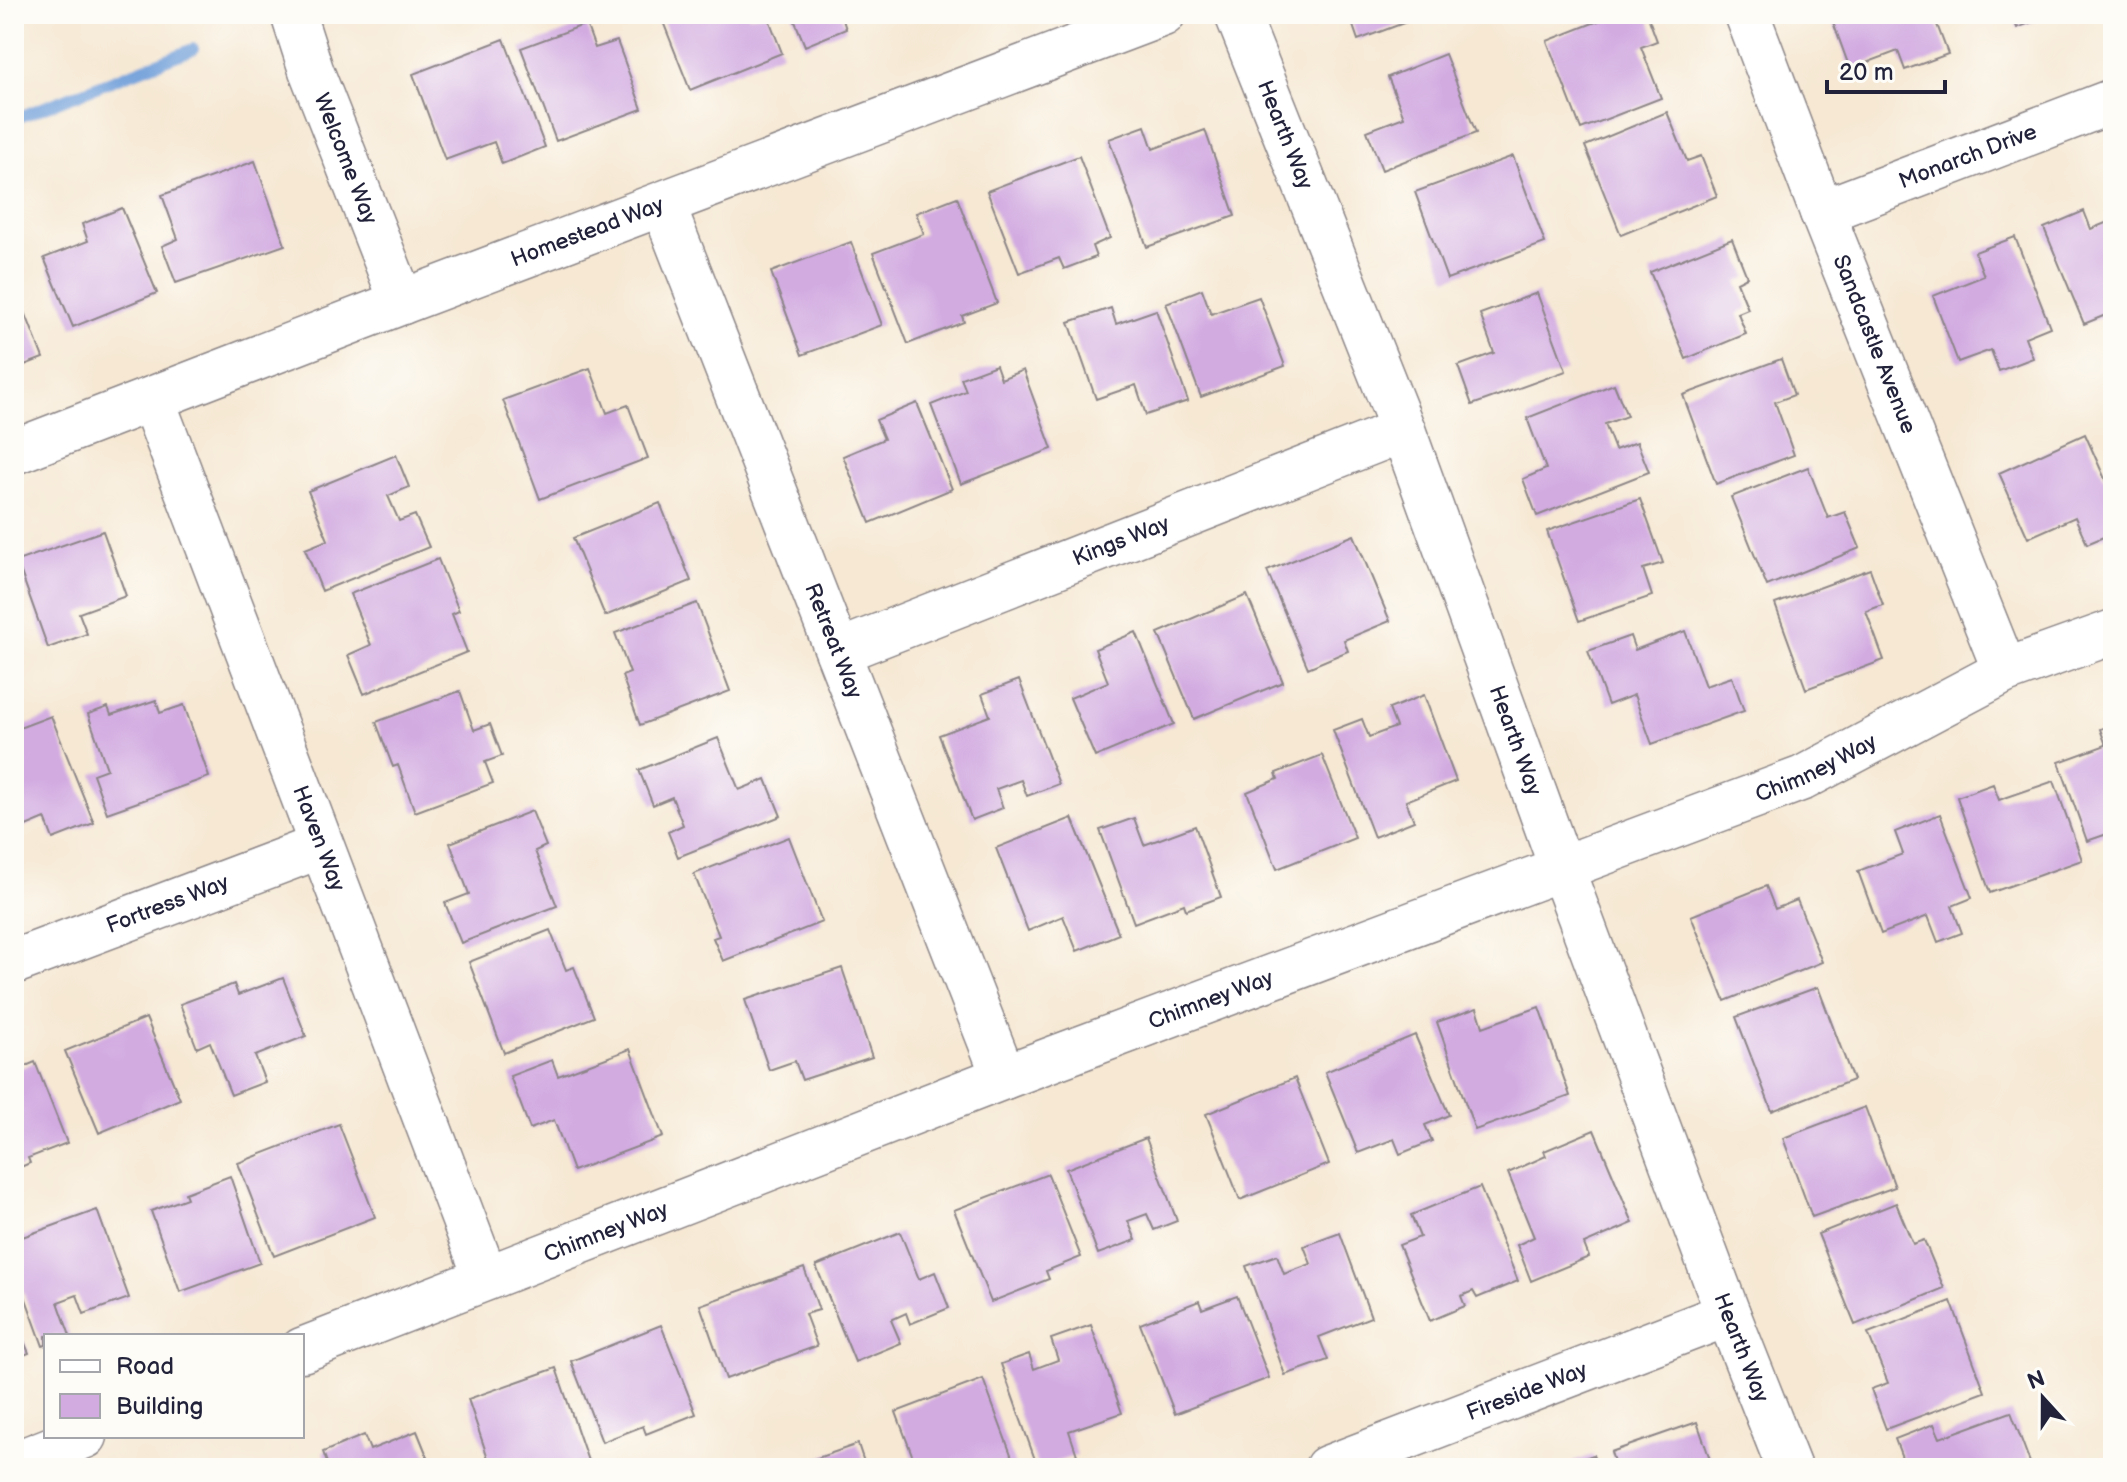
<svg xmlns="http://www.w3.org/2000/svg" width="2127" height="1482" font-family="'Balsamiq Sans',sans-serif">
  <rect width="100%" height="100%" fill="#fdfcf7"/>
  <filter id="ink" filterUnits="userSpaceOnUse"><feTurbulence type="fractalNoise" baseFrequency=".0125" numOctaves="2"/><feDisplacementMap in="SourceGraphic" scale="16" xChannelSelector="R" yChannelSelector="G"/><feConvolveMatrix kernelMatrix="1 2 1 2 8 2 1 2 1" color-interpolation-filters="sRGB"/></filter>
  <filter id="wash" filterUnits="userSpaceOnUse"><feTurbulence type="fractalNoise" baseFrequency=".006" numOctaves="4" result="noise"/><feDisplacementMap in="SourceGraphic" scale="32" xChannelSelector="R" yChannelSelector="G"/><feGaussianBlur stdDeviation="1.8" result="paint"/><feColorMatrix in="noise" values="0 0 0 0 0 0 0 0 0 0 0 0 0 0 0 0 0 1.4 0 .05"/><feComposite in="paint" operator="in"/></filter>
  <g filter="url(#wash)">
    <rect width="100%" height="100%" fill="#f6e8d3"/>
    <g fill="none" stroke-linecap="round" stroke-linejoin="round">
      <!-- stream -->
      <path stroke="#72a0da" stroke-width="12" d="M14,119L193,49"/>
    </g>
    <g id="blocks">
      <!-- building -->
      <path fill="#d2abe1" d="M660,14H748L749,16L767,14L782,53L690,90Z
        M792,14H841L846,29L805,46Z
        M1349,14H1428L1358,40Z
        M1616,14H1647L1657,41L1641,47L1661,98L1581,129L1547,41Z
        M1830,14H1933L1948,54L1905,70L1898,51L1850,69Z
        M2012,14H2053L2017,28Z
        M586,24L595,48L617,41L642,109L556,141L521,48Z
        M504,39L545,147L502,164L494,142L445,160L413,74Z
        M1445,54L1476,133L1382,170L1367,131L1404,117L1388,77Z
        M1667,112L1687,161L1701,156L1717,196L1621,235L1585,146Z
        M1145,126L1153,149L1205,130L1235,216L1147,247L1109,139Z
        M1079,156L1110,238L1092,246L1096,257L1064,269L1059,258L1019,273L987,191Z
        M1513,156L1545,243L1447,279L1415,192Z
        M255,161L285,245L176,283L162,246L178,239L162,195Z
        M957,197L997,303L962,316L964,322L908,344L873,253L924,234L916,213Z
        M122,208L157,293L73,327L44,258L88,241L82,224Z
        M2084,211L2091,229L2113,220V312L2084,324L2044,228Z
        M2015,237L2050,327L2025,337L2033,358L1999,371L1991,350L1958,362L1933,296L1984,276L1975,252Z
        M1732,239L1747,277L1737,282L1748,309L1738,313L1746,334L1686,359L1650,272Z
        M851,242L882,325L802,355L771,272Z
        M14,284L43,358L14,369Z
        M1202,289L1211,314L1259,297L1285,366L1201,397L1166,303Z
        M1537,293L1566,371L1472,405L1458,366L1494,353L1480,314Z
        M1111,308L1116,324L1156,310L1188,401L1146,415L1136,385L1096,399L1069,322Z
        M1781,359L1794,395L1775,402L1794,455L1716,484L1683,395Z
        M996,365L1001,379L1023,370L1052,449L961,484L931,405L966,391L961,378Z
        M590,368L607,413L628,405L648,458L540,499L503,400Z
        M1614,384L1627,416L1605,424L1615,450L1637,442L1649,472L1537,516L1523,479L1546,469L1527,418Z
        M917,403L952,489L870,523L843,456L884,439L876,420Z
        M2085,434L2113,497V533L2087,544L2075,517L2028,538L1999,473Z
        M396,455L409,487L388,496L399,521L415,515L429,547L322,591L305,549L328,540L308,491Z
        M1808,467L1828,518L1845,512L1860,548L1767,586L1731,497Z
        M1640,499L1663,563L1643,569L1652,596L1579,621L1547,531Z
        M660,503L691,581L605,616L573,538Z
        M103,531L126,596L79,613L87,634L48,648L17,561Z
        M1354,535L1390,621L1344,640L1348,651L1308,668L1267,571Z
        M438,559L459,611L452,614L467,652L364,694L348,655L371,645L350,594Z
        M1870,569L1883,605L1866,611L1884,660L1806,689L1775,604Z
        M1247,595L1283,682L1194,719L1158,633Z
        M697,603L730,691L640,725L622,676L630,673L615,633Z
        M1685,631L1705,686L1732,677L1744,711L1652,744L1634,695L1608,705L1588,651L1630,636L1635,650Z
        M1136,632L1174,724L1095,757L1070,698L1108,682L1095,649Z
        M1019,680L1059,784L1027,796L1021,780L996,789L1003,808L972,820L939,735L990,716L982,694Z
        M460,691L474,730L490,724L502,756L485,762L493,783L415,812L398,765L393,767L376,722Z
        M1424,695L1456,781L1406,801L1414,821L1374,837L1333,730L1362,719L1369,737L1396,727L1389,709Z
        M156,700L160,713L184,705L209,777L107,813L93,774L107,769L88,714L108,707L111,715Z
        M51,716L94,823L53,839L45,818L14,831V730Z
        M2113,724V832L2087,841L2059,762L2106,745L2100,729Z
        M718,738L739,790L766,779L781,816L678,857L668,832L683,825L672,797L653,805L639,770Z
        M1322,755L1355,838L1277,869L1247,792L1278,779L1276,773Z
        M2054,781L2082,860L1990,893L1957,797L1993,784L1999,800Z
        M532,811L546,846L535,851L557,906L461,943L445,903L469,894L450,843Z
        M1940,814L1972,898L1952,906L1962,933L1938,942L1928,916L1881,934L1858,871L1903,854L1895,832Z
        M1072,818L1119,934L1077,951L1063,916L1028,931L996,848Z
        M1134,818L1144,845L1195,826L1221,897L1186,910L1184,904L1134,923L1100,830Z
        M789,837L822,922L723,961L713,938L719,936L694,874Z
        M1766,886L1775,909L1797,900L1822,962L1725,1001L1691,916Z
        M550,930L566,970L574,967L594,1017L504,1053L469,962Z
        M842,968L872,1057L802,1080L795,1061L769,1070L745,1000Z
        M283,978L306,1036L255,1056L265,1082L231,1095L210,1042L197,1048L180,1004L234,984L238,995Z
        M1818,987L1853,1080L1772,1111L1736,1017Z
        M1539,1007L1570,1096L1475,1130L1437,1022L1477,1008L1483,1027Z
        M146,1018L180,1099L99,1133L65,1051Z
        M1415,1035L1449,1115L1425,1125L1432,1141L1400,1154L1394,1139L1358,1153L1325,1072Z
        M630,1049L663,1137L573,1171L554,1120L530,1129L510,1076L552,1060L558,1076Z
        M35,1062L67,1143L28,1158L30,1163L14,1170V1071Z
        M1295,1078L1329,1164L1240,1200L1206,1114Z
        M1865,1107L1895,1187L1812,1217L1783,1138Z
        M339,1124L375,1217L274,1256L238,1163Z
        M1594,1130L1633,1223L1584,1244L1589,1257L1531,1281L1517,1245L1534,1237L1508,1173L1546,1156L1544,1151Z
        M1146,1138L1177,1221L1154,1230L1147,1214L1128,1221L1136,1240L1098,1254L1066,1169Z
        M1048,1174L1081,1257L1046,1271L1049,1279L991,1302L954,1210Z
        M230,1176L260,1263L180,1292L151,1211L187,1198L185,1193Z
        M1480,1187L1518,1281L1477,1298L1473,1291L1461,1296L1465,1306L1430,1321L1399,1245L1420,1237L1411,1215Z
        M1896,1203L1913,1244L1924,1240L1944,1288L1855,1325L1818,1234Z
        M97,1210L129,1298L84,1314L77,1295L58,1302L70,1336H46V1345L43,1346L14,1266V1240Z
        M900,1232L919,1279L935,1272L949,1308L910,1324L906,1313L891,1320L901,1343L855,1362L816,1266Z
        M1340,1233L1371,1317L1319,1337L1328,1360L1285,1375L1246,1266L1277,1255L1284,1274L1311,1264L1304,1246Z
        M804,1268L819,1310L805,1314L817,1346L726,1379L700,1305Z
        M1237,1296L1269,1378L1175,1414L1140,1324L1199,1301L1202,1309Z
        M1951,1301L1985,1392L1886,1429L1871,1389L1888,1383L1868,1333Z
        M14,1318L29,1353L14,1359Z
        M661,1325L696,1414L646,1434L643,1426L602,1442L571,1361Z
        M1091,1325L1122,1413L1069,1431L1077,1455L1038,1468L1001,1364L1029,1354L1034,1369L1058,1360L1051,1339Z
        M556,1368L589,1464L579,1468H515L513,1460L491,1467L468,1399Z
        M983,1379L1016,1468H917L896,1412Z
        M2011,1412L2032,1468H1906L1895,1439L1934,1424L1940,1438Z
        M1697,1422L1713,1468H1616L1611,1452Z
        M417,1431L432,1468H329L323,1452L364,1435L370,1450Z
        M858,1444L866,1468H791V1467Z
        M1593,1455L1598,1468H1557Z"/>
    </g>
  </g>
  <g filter="url(#ink)">
    <use href="#blocks" fill-opacity="0" stroke="#8c8587" stroke-width="2"/>
    <g fill="none" stroke-linecap="round" stroke-linejoin="round">
      <!-- minor casing -->
      <g stroke="#8c8587" stroke-width="47">
        <g id="minor">
          <path id="s1" d="M293,14L311,70L402,302"/>
          <path id="s2" d="M1237,14L1403,430L1562,869L1728,1314L1789,1468"/>
          <path id="s3" d="M1747,14L1822,212L2005,671"/>
          <path id="s4" d="M663,205L1004,1077"/>
          <path id="s5" d="M1822,212L2113,101"/>
          <path id="s6" d="M152,399L486,1278"/>
          <path id="s7" d="M14,452L402,302L1163,14"/>
          <path id="s8" d="M838,652L1403,430"/>
          <path id="s9" d="M14,962L321,846"/>
          <path id="s10" d="M302,1350L1004,1077L1803,778L2005,671L2113,632"/>
          <path d="M14,1464L85,1436"/>
          <path id="s11" d="M1327,1468L1728,1314"/>
        </g>
      </g>
      <!-- minor -->
      <use href="#minor" stroke="#fff" stroke-width="44"/>
    </g>
  </g>
  <g text-anchor="middle" dominant-baseline="central" stroke-width="7" stroke-linejoin="round" paint-order="stroke">
    <!-- street labels -->
    <g font-size="22" fill="#22223b" stroke="#fdfcf7">
      <text stroke="none"><textPath href="#s2" startOffset="130">Hearth Way</textPath></text>
      <text stroke="none"><textPath href="#s5" startOffset="156">Monarch Drive</textPath></text>
      <text stroke="none"><textPath href="#s1" startOffset="154">Welcome Way</textPath></text>
      <text stroke="none"><textPath href="#s7" startOffset="614">Homestead Way</textPath></text>
      <text stroke="none"><textPath href="#s3" startOffset="354">Sandcastle Avenue</textPath></text>
      <text stroke="none"><textPath href="#s8" startOffset="304">Kings Way</textPath></text>
      <text stroke="none"><textPath href="#s4" startOffset="468">Retreat Way</textPath></text>
      <text stroke="none"><textPath href="#s2" startOffset="778">Hearth Way</textPath></text>
      <text stroke="none"><textPath href="#s10" startOffset="1622">Chimney Way</textPath></text>
      <text stroke="none"><textPath href="#s6" startOffset="470">Haven Way</textPath></text>
      <text stroke="none"><textPath href="#s9" startOffset="164">Fortress Way</textPath></text>
      <text stroke="none"><textPath href="#s10" startOffset="974">Chimney Way</textPath></text>
      <text stroke="none"><textPath href="#s10" startOffset="326">Chimney Way</textPath></text>
      <text stroke="none"><textPath href="#s2" startOffset="1426">Hearth Way</textPath></text>
      <text stroke="none"><textPath href="#s11" startOffset="214">Fireside Way</textPath></text>
    </g>
  </g>
  <!-- margin -->
  <rect width="2127" height="1482" fill="none" stroke="#fdfcf7" stroke-width="48"/>
  <!-- legend -->
  <rect x="44" y="1334" width="260" height="104" fill="#fdfcf7" stroke="#a5a5ac" stroke-width="2"/>
  <rect x="60" y="1360" width="40" height="12" fill="#ffffff" stroke="#a5a5ac" stroke-width="2"/>
  <text x="116" y="1374" font-size="24" fill="#22223b">Road</text>
  <rect x="60" y="1394" width="40" height="24" fill="#d2abe1" stroke="#a5a5ac" stroke-width="2"/>
  <text x="116" y="1414" font-size="24" fill="#22223b">Building</text>
  <!-- north arrow -->
  <g transform="translate(2043 1398) rotate(339)" stroke="#fdfcf7" stroke-width="6" paint-order="stroke">
  <path d="M0-6L14 30L0 20L-14 30Z" fill="#22223b"/>
  <text y="-12" font-size="22" font-weight="bold" text-anchor="middle" fill="#22223b">N</text>
  </g>
  <!-- scale -->
  <path d="M1827 80v12h118v-12" fill="none" stroke="#22223b" stroke-width="4"/>
  <text x="1839" y="80" font-size="24" fill="#22223b" stroke="#fdfcf7" stroke-width="6" paint-order="stroke">20 m</text>
</svg>
